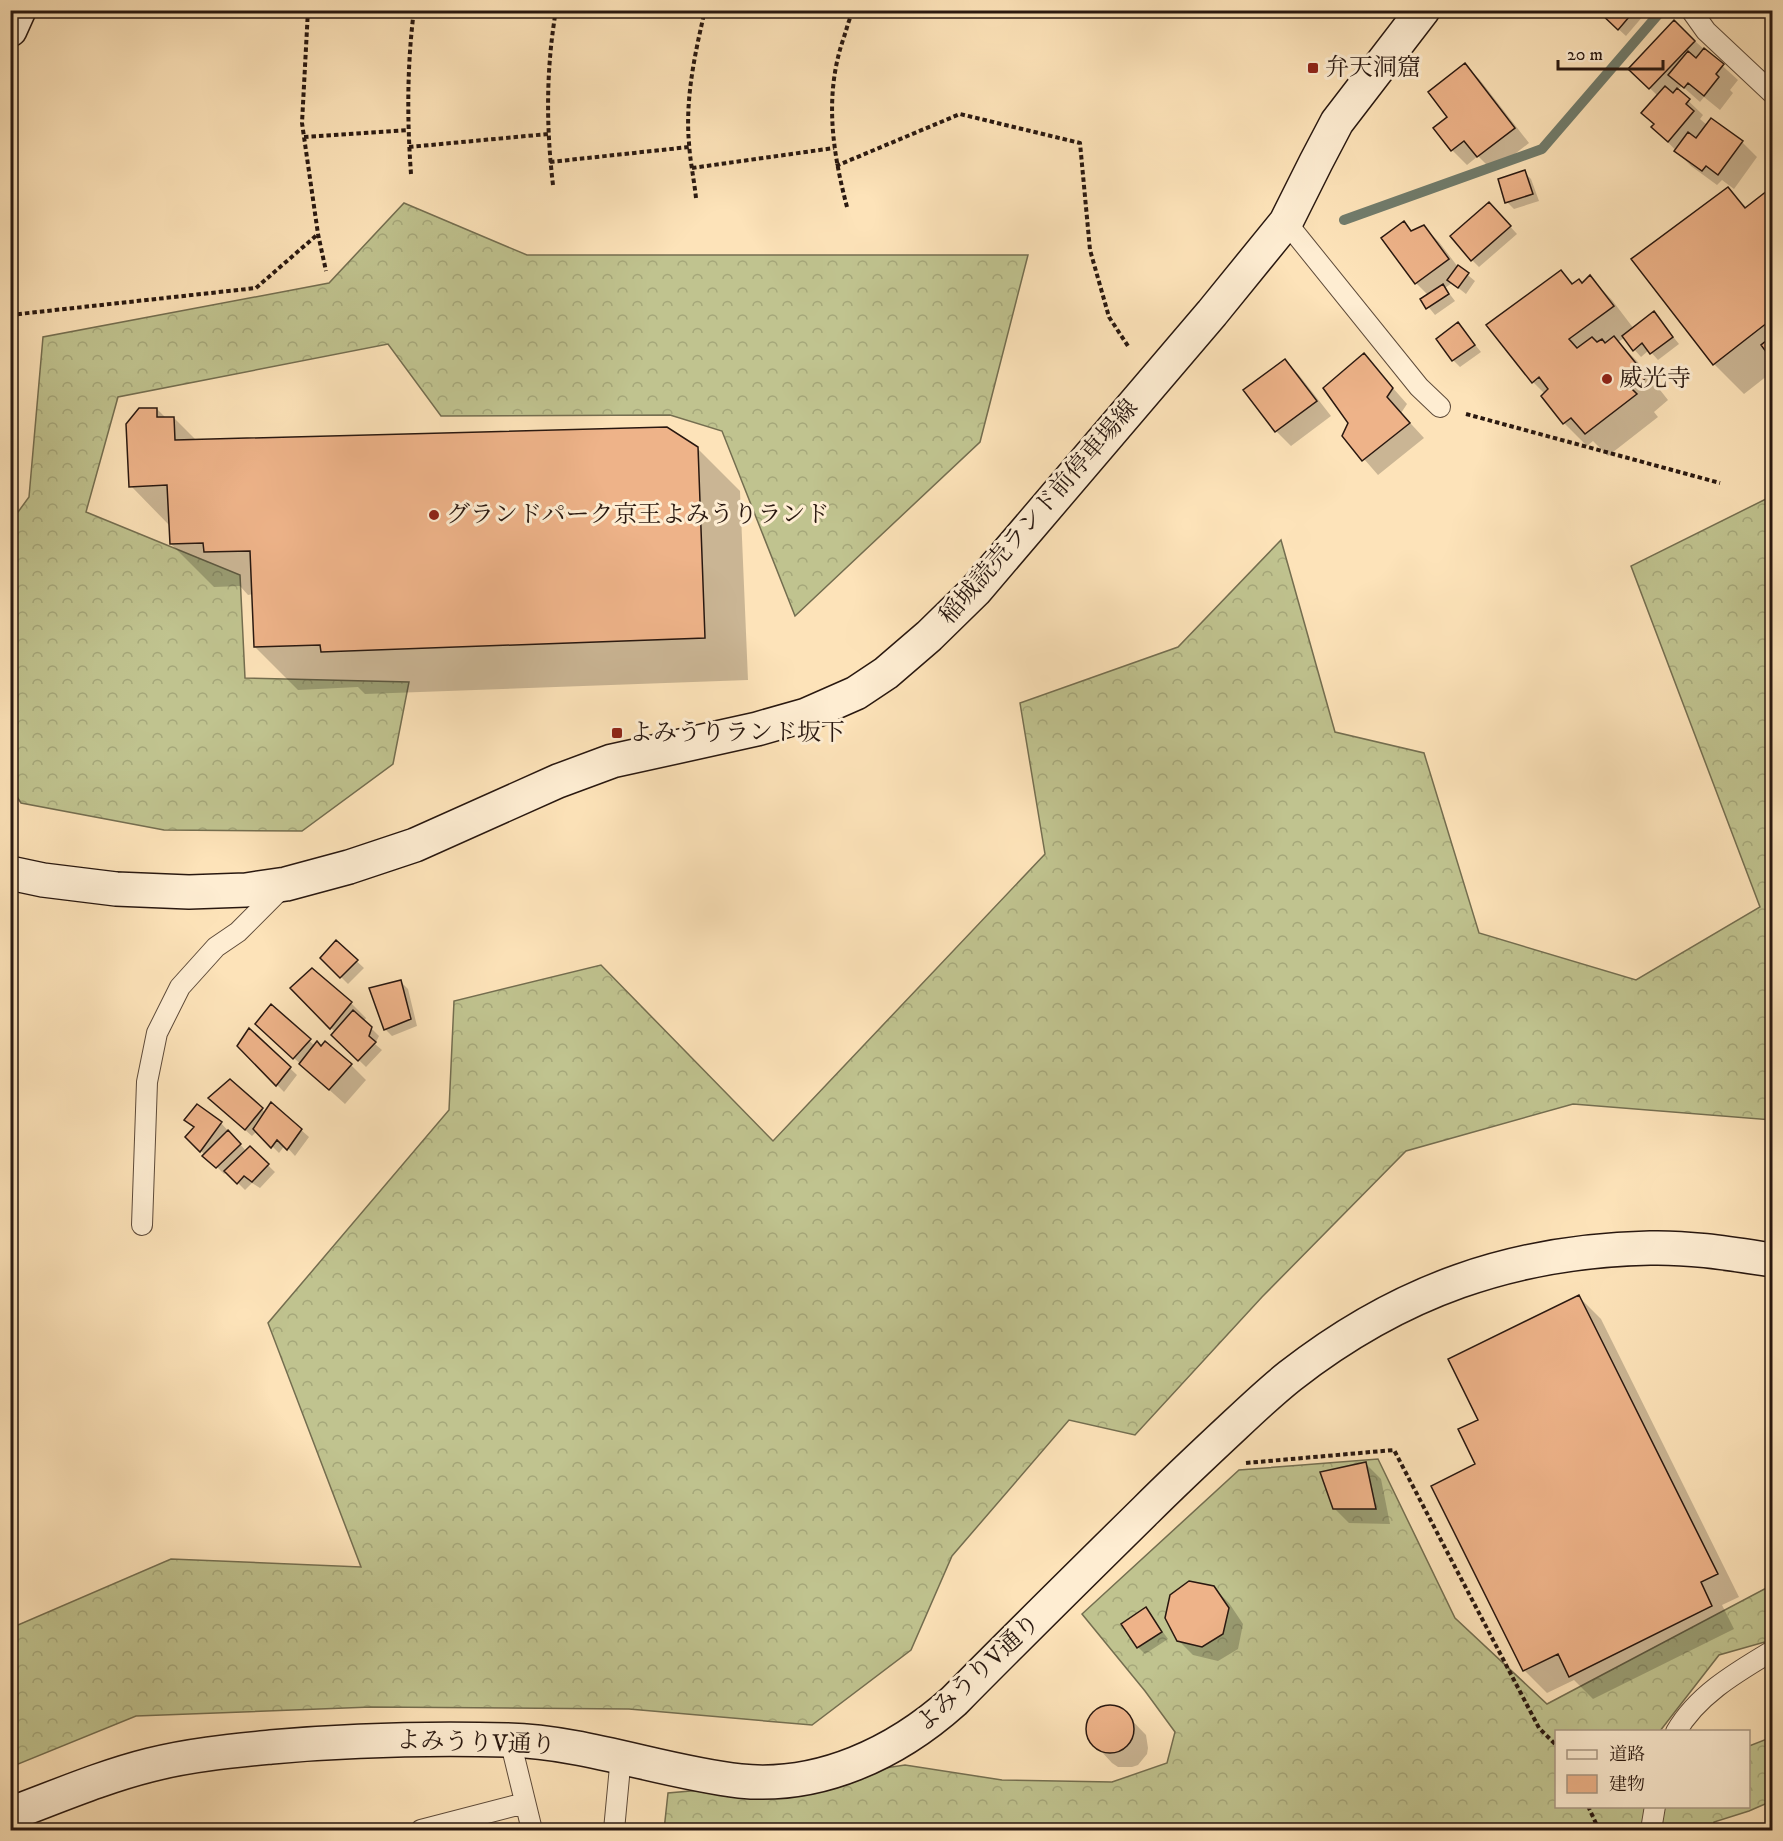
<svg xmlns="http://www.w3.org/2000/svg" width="1783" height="1841" font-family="'IM FELL DW Pica','Noto Serif JP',serif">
  <defs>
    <pattern id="forest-crowns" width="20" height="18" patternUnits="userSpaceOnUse" patternTransform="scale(1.5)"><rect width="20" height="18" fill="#c0c38f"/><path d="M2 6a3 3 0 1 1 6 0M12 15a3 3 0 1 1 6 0" fill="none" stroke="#a5a77a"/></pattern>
  </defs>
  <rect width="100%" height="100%" fill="#fde3b9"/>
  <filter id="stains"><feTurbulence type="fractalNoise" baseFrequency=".00333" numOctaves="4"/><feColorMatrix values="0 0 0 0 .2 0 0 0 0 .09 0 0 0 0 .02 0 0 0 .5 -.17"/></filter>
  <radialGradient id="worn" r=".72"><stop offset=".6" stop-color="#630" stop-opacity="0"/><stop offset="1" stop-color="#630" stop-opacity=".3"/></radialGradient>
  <!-- forest -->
  <path fill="url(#forest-crowns)" stroke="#746e50" stroke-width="1.5" d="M404,203L527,255H1028L980,442L795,616L722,431L670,415L441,416L388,344L118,397L86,512L240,575L245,678L409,682L393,764L302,831L164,830L21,803L10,786V523L29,497L43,337L329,283Z
    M1772,496V1120L1573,1104L1406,1151L1262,1297L1135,1435L1069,1420L952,1556L911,1650L812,1725L629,1709L371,1707L136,1716L11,1767V1628L171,1559L361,1567L268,1323L449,1110L454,1001L601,965L773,1141L1045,854L1020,703L1178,647L1281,540L1335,732L1424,753L1479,933L1636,980L1760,907L1631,566Z
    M1378,1459L1455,1618L1547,1704L1772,1585V1640L1719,1655L1660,1731L1556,1732V1806H1748L1749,1746L1772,1737V1801L1749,1811L1714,1822L1713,1830H664L668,1793L791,1782L905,1765L1002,1780L1112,1782L1167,1763L1175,1732L1145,1691L1082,1614L1239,1470Z"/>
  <!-- shadow -->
  <path fill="#0003" d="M1592,10H1640L1644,15L1626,36L1603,15L1600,18Z
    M1674,22L1738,80L1730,90L1733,93L1720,110L1704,97L1700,102L1682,86L1677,90L1703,115L1700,119L1707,125L1742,142L1757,157L1734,189L1722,180L1717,185L1691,166L1653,127L1655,125L1658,96L1630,69Z
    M1465,65L1480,80L1529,143L1493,171L1478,156L1467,165L1452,150L1449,117Z
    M1524,172L1531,179L1539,201L1514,209L1507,202Z
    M1772,188V372L1744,394L1714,364L1728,189L1747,208Z
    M1496,211L1517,234L1479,267L1472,260Z
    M1404,223L1412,231L1424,227L1439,242L1458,267L1475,281L1466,294L1452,283L1445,288L1455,301L1435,315L1422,299L1428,295L1416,283L1383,238Z
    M1561,272L1574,284H1582L1590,277L1612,300L1634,329L1654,313L1679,344L1658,360L1649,350L1641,357L1624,338L1618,342L1637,361L1668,400L1654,412L1658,417L1608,456L1593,441L1587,446L1564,423L1543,396L1545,394L1533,382Z
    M1458,324L1481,352L1460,367L1453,360Z
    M1364,355L1407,404L1401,413L1424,438L1378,475L1344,436L1350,422Z
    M1284,360L1299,375L1331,416L1291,446L1276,431L1245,390Z
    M157,409L166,418H174L197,441L697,448L740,491L748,680L365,694L358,687L298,690L255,647L253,594L248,595L240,586L214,587L171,544L170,526L131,486Z
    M336,942L364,968L348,984L322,958Z
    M312,970L351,1003L366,1018L364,1021L379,1036L375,1044L382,1050L366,1067L333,1035L335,1032L292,988Z
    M401,982L408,989L417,1026L392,1036L385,1029Z
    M271,1006L315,1046L321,1047L351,1065L366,1080L345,1104L264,1031Z
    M250,1030L297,1075L284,1092L239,1046Z
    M230,1081L266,1113L272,1104L309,1137L295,1156L285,1145L279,1153L257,1131L252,1136L217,1105Z
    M198,1106L221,1123L247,1152L250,1148L275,1172L260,1188L252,1183L245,1190L227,1172L224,1174L187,1137L195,1128L186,1120Z
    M1578,1296L1601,1319L1739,1597L1722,1605L1734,1629L1593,1699L1574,1680L1547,1693L1524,1670L1477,1465L1480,1420Z
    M1366,1464L1381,1479L1390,1524L1349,1523L1334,1508Z
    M1214,1588L1229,1603L1243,1624L1238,1649L1218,1661L1193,1655L1178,1640Z
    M1146,1609L1168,1639L1145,1654L1138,1647Z
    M1108,1707L1121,1709L1146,1735L1148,1748L1147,1754L1138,1765L1132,1767H1118L1112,1763L1088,1737V1723L1091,1717L1101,1708Z"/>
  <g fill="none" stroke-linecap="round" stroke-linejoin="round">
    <!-- stream -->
    <path stroke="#717c6c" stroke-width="10" d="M1344,220L1542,149L1662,10"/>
  </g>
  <!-- building -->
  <path fill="#eeb389" stroke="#291810" stroke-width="1.5" d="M1597,10H1635L1618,30Z
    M1674,20L1695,41L1649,89L1628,69Z
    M1704,48L1724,64L1716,74L1719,77L1704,96L1688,83L1684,88L1668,75L1688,51L1696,58Z
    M1465,63L1515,128L1477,157L1464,141L1451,151L1433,128L1447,117L1428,92Z
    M1665,86L1673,93L1677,88L1690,99L1686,104L1694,111L1668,142L1651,127L1654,124L1641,113Z
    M1711,118L1743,141L1718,175L1706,166L1702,171L1674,151L1688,132L1696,138Z
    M1525,170L1533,194L1505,203L1498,179Z
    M1728,187L1745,208L1772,187V319L1713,365L1631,259Z
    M1489,202L1511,226L1471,261L1450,236Z
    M1404,221L1411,231L1424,225L1449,259L1415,284L1381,238Z
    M1458,265L1469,273L1458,288L1447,280Z
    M1561,270L1572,284L1579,279L1582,283L1590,275L1614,306L1569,339L1577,348L1592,337L1597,342L1602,339L1605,343L1614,336L1647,377L1632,389L1637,394L1585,434L1571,418L1563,424L1541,396L1548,389L1539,377L1532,383L1486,325Z
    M1443,284L1449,294L1426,309L1420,299Z
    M1654,311L1673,337L1650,354L1642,343L1633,351L1622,336Z
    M1458,322L1475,345L1452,361L1436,339Z
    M1772,336V360L1761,345Z
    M1364,353L1393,388L1387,397L1410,423L1362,461L1342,436L1348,423L1323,388Z
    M1285,359L1317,401L1275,432L1243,390Z
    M139,408H157V417H174L175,440L667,427L698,447L705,638L321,652L320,645L254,647L250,551L204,552L203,543L170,544L167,485L129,487L126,424Z
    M336,940L358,960L340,978L320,958Z
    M312,968L352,1002L330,1029L290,988Z
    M401,980L411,1019L384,1030L369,988Z
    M271,1004L311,1039L293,1059L255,1024Z
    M353,1010L372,1027L369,1036L376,1042L358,1061L331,1035Z
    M249,1028L291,1067L276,1086L237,1046Z
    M317,1041L321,1046L325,1041L352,1064L329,1090L299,1064Z
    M230,1079L263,1108L245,1130L208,1098Z
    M271,1102L302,1129L287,1150L277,1140L271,1148L253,1129Z
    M197,1104L222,1122L200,1152L185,1137L194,1127L184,1120Z
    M228,1130L241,1144L216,1168L202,1156Z
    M250,1146L269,1164L252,1182L244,1176L237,1184L224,1171Z
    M1579,1295L1718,1574L1701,1582L1712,1606L1569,1677L1558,1654L1523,1671L1431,1486L1475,1464L1458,1429L1478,1420L1448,1359Z
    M1366,1462L1376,1509H1333L1320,1472Z
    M1189,1581L1214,1586L1229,1608L1223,1634L1202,1647L1177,1641L1165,1618L1170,1595Z
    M1146,1607L1162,1632L1137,1648L1121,1624Z
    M1086 1729a24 24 0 1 1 48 0a24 24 0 1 1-48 0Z"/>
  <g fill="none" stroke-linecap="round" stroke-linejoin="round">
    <!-- lane casing -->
    <g stroke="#5e4b3a" stroke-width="22">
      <path id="lane" d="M1691,10L1706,31L1772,93
        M1286,222L1419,387L1440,407
        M142,1225L147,1082L157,1033L180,987L216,947L238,932L284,886
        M1676,1732C1697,1695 1737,1672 1772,1651
        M510,1740L532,1830
        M421,1830L525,1803
        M614,1830L621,1756
        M1651,1830L1655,1806"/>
    </g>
    <!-- secondary casing -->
    <g stroke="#291810" stroke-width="36">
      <path id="secondary" d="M10,30L19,10
        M10,873L43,880L116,889L189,892L246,890L286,884L349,867L415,845L558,781L612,761L757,729L806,715L856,693L886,673L929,636L975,591L1212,313L1286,222L1316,162L1337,122L1423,10
        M10,1814C56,1797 102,1777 150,1765C189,1755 231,1751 271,1747C350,1740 428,1738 507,1740C586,1742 662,1772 740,1781C820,1789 896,1753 954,1701C1017,1637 1082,1573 1146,1510C1175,1481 1205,1453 1235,1425C1253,1408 1271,1391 1290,1376C1399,1291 1512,1251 1650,1248C1691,1247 1732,1254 1772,1260"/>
    </g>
    <!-- path -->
    <path stroke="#291810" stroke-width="4" stroke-dasharray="4.5 3" stroke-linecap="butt" d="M308,10L302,123L318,234L326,271
      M304,137L408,130
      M409,147L548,134
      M550,162L689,147
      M836,166L960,114L1080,143L1090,250L1109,317L1128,346
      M692,168L834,148
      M411,174C407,119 407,65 414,10
      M553,185C546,126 546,69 556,10
      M696,198C694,179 690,161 689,143C685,99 695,53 705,10
      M847,207C832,150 824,94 844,37C847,28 849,18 854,10
      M10,315L256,288L318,234
      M1466,414L1720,483
      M1246,1463L1394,1450L1539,1728L1556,1745
      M1588,1806L1599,1830"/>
    <!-- lane -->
    <use href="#lane" stroke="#feedd2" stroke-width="20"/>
    <!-- secondary -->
    <use href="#secondary" stroke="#feedd2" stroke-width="33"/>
  </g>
  <!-- markers -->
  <g fill="#8f2418" stroke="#feedd2" stroke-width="2">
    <rect x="1307" y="62" width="12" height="12" rx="3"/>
    <circle cx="1607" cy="379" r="6"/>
    <circle cx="434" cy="515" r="6"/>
    <rect x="611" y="727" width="12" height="12" rx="3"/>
  </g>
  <g text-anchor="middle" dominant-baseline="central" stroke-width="6" stroke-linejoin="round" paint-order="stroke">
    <!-- poi labels -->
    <g font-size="24" fill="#291810" stroke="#feedd2" text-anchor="start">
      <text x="1325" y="68">弁天洞窟</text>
      <text x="1619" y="379">威光寺</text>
      <text x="446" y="515">グランドパーク京王よみうりランド</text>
      <text x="629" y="733">よみうりランド坂下</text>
    </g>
    <!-- street labels -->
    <g font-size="24" fill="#291810" stroke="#feedd2">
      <text transform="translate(1039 512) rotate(-49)">稲城読売ランド前停車場線</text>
      <text transform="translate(978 1673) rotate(-43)">よみうりV通り</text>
      <text transform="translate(476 1743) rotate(2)">よみうりV通り</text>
    </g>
  </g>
  <!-- margin -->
  <rect width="1783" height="1841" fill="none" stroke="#fde3b9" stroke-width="36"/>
  <rect x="12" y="12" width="1759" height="1817" fill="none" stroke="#291810" stroke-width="3"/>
  <rect x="18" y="18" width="1747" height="1805" fill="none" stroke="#291810" stroke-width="1.5"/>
  <!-- legend -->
  <rect x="1555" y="1730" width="195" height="78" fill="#feedd2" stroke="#a99884" stroke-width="1.5"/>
  <rect x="1567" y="1750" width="30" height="9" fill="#feedd2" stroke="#a99884" stroke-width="1.5"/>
  <text x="1609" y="1760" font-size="18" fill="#291810">道路</text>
  <rect x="1567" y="1775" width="30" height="18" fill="#eeb389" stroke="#a99884" stroke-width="1.5"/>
  <text x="1609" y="1790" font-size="18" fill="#291810">建物</text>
  <!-- scale -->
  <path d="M1558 60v9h105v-9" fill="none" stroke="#291810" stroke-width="3"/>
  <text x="1567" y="60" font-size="18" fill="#291810" stroke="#feedd2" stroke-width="4.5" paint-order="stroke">20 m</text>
  <rect width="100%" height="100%" filter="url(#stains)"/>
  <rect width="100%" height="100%" fill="url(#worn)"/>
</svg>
